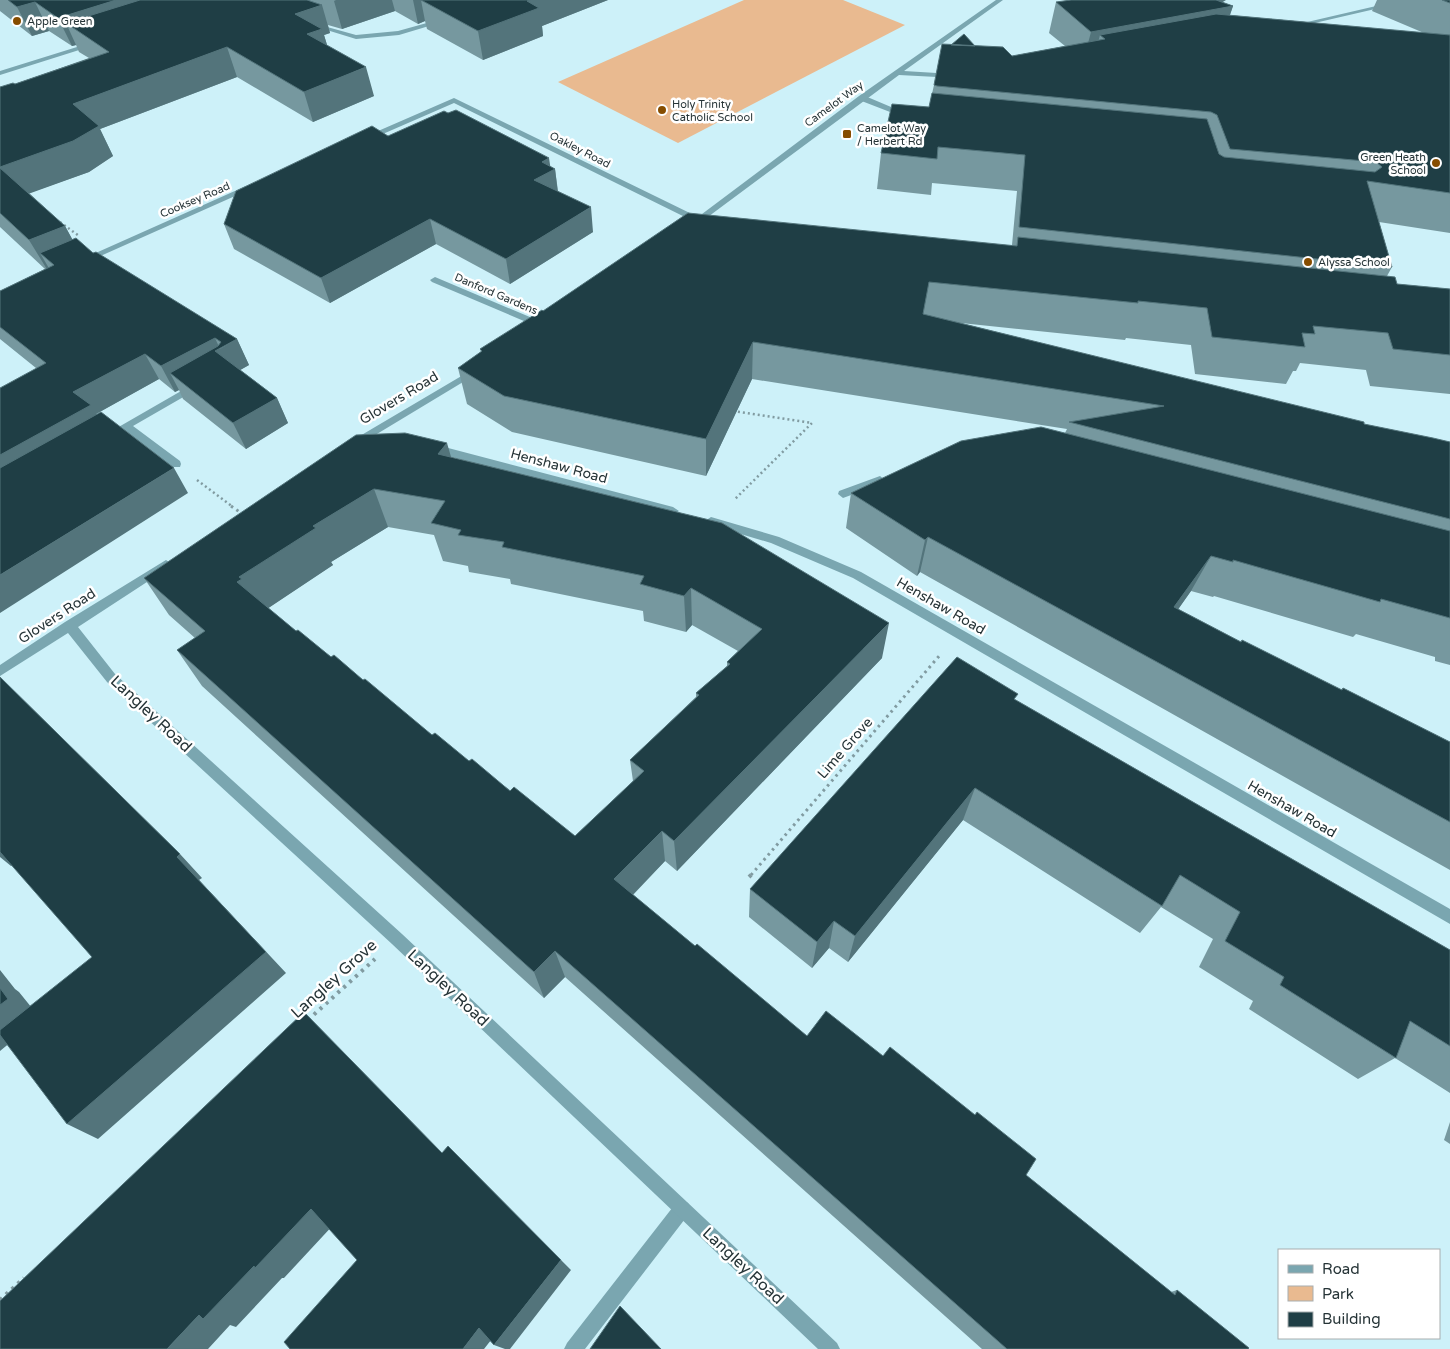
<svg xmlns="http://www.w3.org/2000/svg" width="1450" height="1349" font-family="'Varela Round',sans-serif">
  <rect width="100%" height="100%" fill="#cdf1f9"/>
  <!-- green -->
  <path fill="#e9ba90" d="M744,0H843L905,25L678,143L558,82Z"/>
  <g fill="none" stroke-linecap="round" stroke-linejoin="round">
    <!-- path-far2 -->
    <path stroke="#819ba1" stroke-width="2.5" stroke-dasharray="2 3" stroke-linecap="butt" d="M60,222L79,236
      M733,411L812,423L734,500
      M197,480L233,507"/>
    <!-- path-far1 -->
    <path stroke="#819ba1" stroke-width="3" stroke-dasharray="2.5 4" stroke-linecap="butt" d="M231,506L244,515
      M751,875L940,655"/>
    <!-- path -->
    <path stroke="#819ba1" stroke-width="4" stroke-dasharray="3 5" stroke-linecap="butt" d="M749,877L752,874
      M308,1020L375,959
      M0,1300L24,1278"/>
    <!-- service -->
    <path fill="#7aa6b0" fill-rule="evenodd" d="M424,0H430L429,5L443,16L439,23L399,35L356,39L317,27L320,25L356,35L398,31L434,21L436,17L422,6Z
      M859,96H865L910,115L903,117L859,100Z
      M682,1200L688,1203L691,1209L688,1215L585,1349H564L567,1343L676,1203Z"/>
    <!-- minor -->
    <path fill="#7aa6b0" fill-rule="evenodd" d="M996,0H1003L904,71L953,74L957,76L956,78L899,75L693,228L689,225L693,221L454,103L369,140L362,138L454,98L698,217L859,96Z
      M1402,0H1414L1293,28L1290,26Z
      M93,42L95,43V45L0,75V71Z
      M246,186L253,188L87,262L84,263L80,260Z
      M435,277L544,323L546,325L541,328L538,327L432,282L430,280Z
      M475,368L478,369V373L357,446L353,447L348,443Z
      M195,383L200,386L199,388L133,426L180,461L181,464L180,467H172L125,431L108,440L103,436Z
      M433,444L673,507L679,511L673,515L429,451L428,448L429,445Z
      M880,476L885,480L884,483L843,498L838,494L839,491Z
      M711,517L779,537L861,572L1450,909V924L853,578L771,543L707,524L705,521Z
      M166,560L172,564L170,567L78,627L115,674L402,934L837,1343L840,1349H818L392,944L107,682L68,633L0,676V665L65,622Z"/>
  </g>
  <!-- wall -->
  <path fill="#76989f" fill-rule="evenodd" d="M0,0H608L542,26L543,36L483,60L427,29L425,21L418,24L395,11L342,29L328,25L330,33L324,35L327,45L374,96L313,122L237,77L100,129L113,156L89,172L29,193L65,226L72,239L93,253L237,339L249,365L240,370L277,398L288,423L246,449L183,399L179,390L175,392L159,379L96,414L188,493L36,368L0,339V291L45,269L0,227V87L15,84L89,58L79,52L76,45L72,46L49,31L32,36L0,11Z
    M1377,0H1450V233L1379,222L1392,267L1387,276L1397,284L1450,289V394L1370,386L1366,370L1300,363L1296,371H1293L1286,384L1195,374L1191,345L1126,338L1125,340L961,323L1364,424L1450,442V665L1435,661V657L1356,634L1353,637L1214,596L1213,597L1191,591L1178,609L1241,642L1341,690L1343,688L1450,742V870L920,572L917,576L846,528L851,493L1065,433L1067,429L752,379L706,476L512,432L467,404L458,368L481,352L480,349L543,311L1012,245L1017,191L932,183L931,195L877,189L881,153L929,107L934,85L951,45L975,46L1012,56L1065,46L1049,33L1056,2H1222L1233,6L1230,15L1424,33L1372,11Z
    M388,136L550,166L555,169L558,191L593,232L510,284L436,244L330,303L234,249L224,224Z
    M451,457L882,658L677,871L665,861L633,895L695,946L807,1036L1026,1175L1171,1292L1177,1290L1248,1349H982L565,977L544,998L202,686L177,650L195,638L169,615L144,578ZM388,527L434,535L443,561L468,566L469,572L510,579L511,584L643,611L644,621L686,632L692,625L738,651L727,662V666L696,693V697L630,760L633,781L575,836L432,735L363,680L296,631L268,608L333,565L331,562Z
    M1016,700L1450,950V1093L1395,1058L1358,1079L1249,1009L1253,1001L1199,967L1213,939L1161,907L1140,933L963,820L848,962L829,948L812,968L749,917L750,889Z
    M1450,1122V1144L1444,1140Z"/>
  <!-- shaded-wall -->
  <path fill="#53747b" d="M116,0H219L66,23L76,45L72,46L58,18Z
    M336,0H392L395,11L342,29L334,1Z
    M413,0H430H421L425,21L418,24Z
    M531,0H608L542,26L543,36L483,60L478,31L527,1Z
    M1198,0H1226L1210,10L1233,6L1222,37L1105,39L1100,35L1093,61L1083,62L1091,32Z
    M35,2L49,31L32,36L17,7Z
    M322,5L330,33L324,35L331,58L316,63L295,14Z
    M227,47L237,77L100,129L113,156L89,172L17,198L0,167L73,104Z
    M366,67L374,96L313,122L304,92Z
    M549,158L551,171L555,169L558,194L534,180L542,162Z
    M591,207L593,232L510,284L506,259Z
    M430,219L436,244L330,303L321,278Z
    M65,226L82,257L40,253L50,270L48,271L29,240Z
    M215,338L220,349L237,339L249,365L228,377L170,373L179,390L175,392L161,366Z
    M753,342L752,379L706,476V439Z
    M145,354L159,379L96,414L106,431L0,491V455L73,392Z
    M277,398L288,423L246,449L233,423Z
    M447,443L458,481L438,454Z
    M174,468L188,493L0,613V575Z
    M374,489L388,527L331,562L333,565L261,613L237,582L239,577L313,526Z
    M928,537L920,572L917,576L925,540Z
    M1211,556L1191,591L1156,641L1174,607Z
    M691,588L692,625L686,632L684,596Z
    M889,623L882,658L677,871L674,841Z
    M975,788L963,820L848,962L855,936Z
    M662,831L665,861L620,908L614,879Z
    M0,847L18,862L11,866L0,857Z
    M180,854L202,878L199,880L286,973L98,1139L67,1124L177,857Z
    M834,921L829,948L812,968L817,942Z
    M555,951L565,977L544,998L534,972Z
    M0,970L15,989L19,992L40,1018L0,1051Z
    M311,1209L336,1222L284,1278H282L236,1327L230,1325L208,1349H167L199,1315L254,1266Z
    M561,1260L571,1270L510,1349H505L494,1345Z
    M479,1328L495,1335L484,1349H463Z"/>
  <!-- building -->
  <path fill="#1f3e45" stroke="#53747b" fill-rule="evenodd" d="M8,0H116L58,18L35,2L17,7Z
    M140,0H307L322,5L295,14L322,29L307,34L366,67L304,92L227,47L73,104L99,126L73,141L0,167V87L13,83L15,84L109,52L66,23Z
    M421,0H531L527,1L539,8L478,31Z
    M1071,0H1216L1233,6L1091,32L1056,2Z
    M1442,0H1450V3Z
    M1216,14L1450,35V193L1367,181L1392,267L1019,227L1025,155L938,147L937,159L881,153L892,104L929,107L932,93L1207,119L1219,154L1224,157L1375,172L1382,167L1376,162L1230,149L1217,115L1211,112L937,86L934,85L942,44L1003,47L1012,56L1105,39L1100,35Z
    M964,34L975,46L951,45Z
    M456,110L549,158L542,162L555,169L534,180L591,207L506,259L430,219L321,278L224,224L236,191L372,126L388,136L444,111L448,113Z
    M0,168L65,226L29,240L0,213Z
    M688,213L1017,246L1018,237L1395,277L1397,284L1450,289V355L1393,349L1388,333L1313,326L1315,334L1302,333L1305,347L1212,337L1207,308L1138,301V303L929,282L923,314L1364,422V424L1433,438L1450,442V519L1069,422L1164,406L753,342L706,439L504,396L458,368L482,351L480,349L542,310L543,311Z
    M76,238L93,253L96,252L237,339L215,351L277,398L233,423L170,373L218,346L221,342L215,338L161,366L145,354L73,392L91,405L0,455V388L46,363L0,327V291L54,265L40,253Z
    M101,412L174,468L0,575V468Z
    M1041,427L1450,531V618L1381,599L1380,602L1233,560V562L1211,556L1174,607L1241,642L1242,640L1342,690L1343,688L1450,742V822L928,537L925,540L851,493L961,441Z
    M405,433L447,443L438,454L722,523L889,623L674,841L662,831L614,879L695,946L697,944L807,1036L826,1011L883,1056L890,1047L975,1115L977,1112L1036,1159L1026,1175L1175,1295L1177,1290L1249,1348L1248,1349H1007L555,951L534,972L177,650L205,631L144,578L356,435ZM374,489L445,501L431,523L461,530L458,535L504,542L502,547L644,576L640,584L684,596L691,588L762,629L727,662L730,664L696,693L699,695L630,760L644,771L575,836L514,787L510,791L472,759L469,761L435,733L432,735L365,679L363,680L334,655L331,657L298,630L296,631L237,582L242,579L239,577L316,528L313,526Z
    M957,657L1018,694L1014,699L1450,950V1046L1410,1021L1396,1058L1280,985L1284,977L1225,941L1240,912L1180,875L1162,906L975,788L855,936L834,921L817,942L750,889Z
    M0,677L180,854L177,857L266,952L67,1124L0,1035V1030L92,957L0,852Z
    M0,988L8,999L0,1005Z
    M304,1012L442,1153L448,1146L561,1260L494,1345L479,1328L463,1349H290L284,1342L357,1260L311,1209L255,1268L254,1266L203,1319L199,1315L167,1349H0V1301Z
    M620,1306L661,1349H590Z"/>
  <!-- markers -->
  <g fill="#864d00" stroke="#fff" stroke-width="2">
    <circle cx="17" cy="21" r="5"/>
    <circle cx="662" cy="110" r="5"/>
    <rect x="842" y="129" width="10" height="10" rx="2.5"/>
    <circle cx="1436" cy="163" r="5"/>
    <circle cx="1308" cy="262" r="5"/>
  </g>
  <g text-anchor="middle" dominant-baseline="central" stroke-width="5" stroke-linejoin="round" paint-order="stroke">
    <!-- far-poi labels -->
    <g font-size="11" fill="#263437" stroke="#fff" text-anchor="start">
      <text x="27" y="21">Apple Green</text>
      <text x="672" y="104">Holy Trinity<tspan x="672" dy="13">Catholic School</tspan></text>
      <text x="857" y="128">Camelot Way<tspan x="857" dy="13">/ Herbert Rd</tspan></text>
      <text x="1426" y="157" text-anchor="end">Green Heath<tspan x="1426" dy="13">School</tspan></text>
      <text x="1318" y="262">Alyssa School</text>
    </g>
    <!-- far-street labels -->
    <g font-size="11" fill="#263437" stroke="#fff">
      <text transform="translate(834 104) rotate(-36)">Camelot Way</text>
      <text transform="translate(580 150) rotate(27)">Oakley Road</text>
      <text transform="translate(195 200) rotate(-23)">Cooksey Road</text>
      <text transform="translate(496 294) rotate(23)">Danford Gardens</text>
    </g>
    <!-- street labels -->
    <g font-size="14" fill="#263437" stroke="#fff">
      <text transform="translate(399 398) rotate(-31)">Glovers Road</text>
      <text transform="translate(559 466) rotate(15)">Henshaw Road</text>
      <text transform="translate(941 606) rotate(30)">Henshaw Road</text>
      <text transform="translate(57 616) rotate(-33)">Glovers Road</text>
      <text transform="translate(845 748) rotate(-49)">Lime Grove</text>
      <text transform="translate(1292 809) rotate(30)">Henshaw Road</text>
    </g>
    <!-- near-street labels -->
    <g font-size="16" fill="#263437" stroke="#fff">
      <text transform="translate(151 714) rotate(43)">Langley Road</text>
      <text transform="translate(334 979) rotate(-42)">Langley Grove</text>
      <text transform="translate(448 988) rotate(43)">Langley Road</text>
      <text transform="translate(743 1266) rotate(43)">Langley Road</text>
    </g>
  </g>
  <!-- legend -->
  <rect x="1278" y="1249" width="162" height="90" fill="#ffffff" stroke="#a8aeaf"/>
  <rect x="1288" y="1265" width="25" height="8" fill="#7aa6b0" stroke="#a8aeaf"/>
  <text x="1322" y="1274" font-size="15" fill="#263437">Road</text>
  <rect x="1288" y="1286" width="25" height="15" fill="#e9ba90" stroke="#a8aeaf"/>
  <text x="1322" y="1299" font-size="15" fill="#263437">Park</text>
  <rect x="1288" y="1312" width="25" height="15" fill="#1f3e45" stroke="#a8aeaf"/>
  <text x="1322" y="1324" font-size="15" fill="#263437">Building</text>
</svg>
